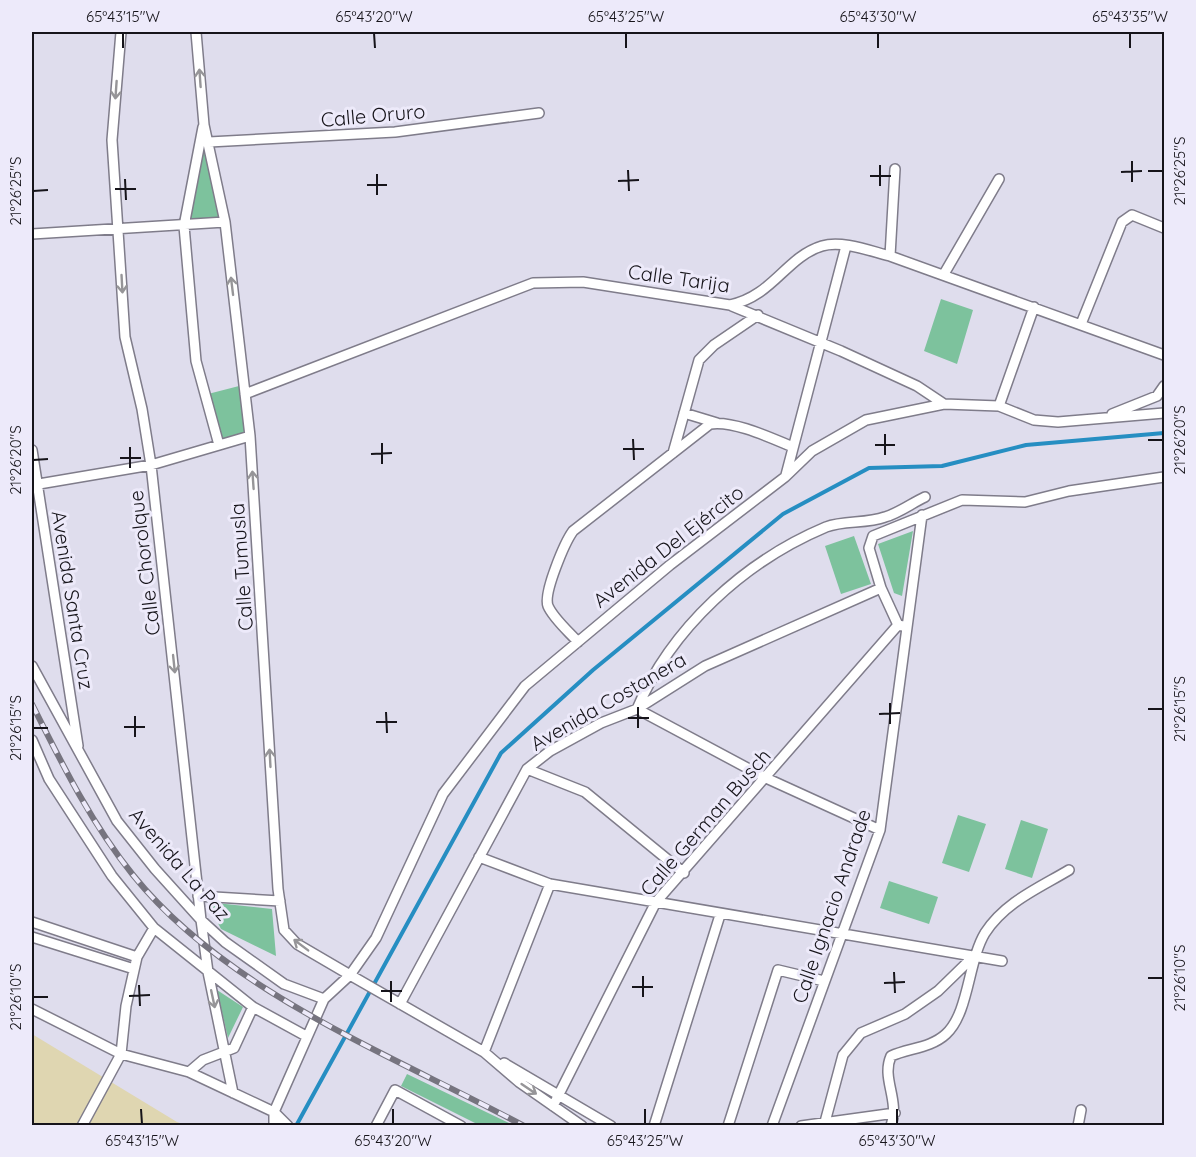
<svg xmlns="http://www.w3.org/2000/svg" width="1196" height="1157" font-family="Quicksand,sans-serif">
  <rect width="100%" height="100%" fill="#dfdded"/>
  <!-- green -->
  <path fill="#7dc29d" d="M205,135L222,219L188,222Z
    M941,299L973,310L957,364L924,351Z
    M239,386L246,433L222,441L208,394Z
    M913,531L902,596L894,593L878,544Z
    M854,536L871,584L841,594L825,546Z
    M958,815L986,824L969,872L942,863Z
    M1021,820L1048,829L1032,878L1005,869Z
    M889,881L938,897L929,924L880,908Z
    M207,902L272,909L276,956L221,929Z
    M217,990L243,1007L228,1038Z
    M407,1074L511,1124L479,1125L401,1086Z"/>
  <!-- sand -->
  <path fill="#dfd6b1" d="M32,1034L177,1122L186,1125H32Z"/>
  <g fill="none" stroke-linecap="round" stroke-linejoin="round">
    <!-- stream -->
    <path stroke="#268ec2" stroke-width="4" d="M296,1126L501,753L593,670L783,514L869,468L942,466L1026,445L1164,433"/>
    <!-- street casing -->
    <g stroke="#7f7c8a" stroke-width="12">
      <path id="street" d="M121,32L112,140L125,337L142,409L151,465L201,920L208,972L233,1093
        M196,32L204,125L225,222L250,436L278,889L284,930L297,944L350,975L376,938L443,794L525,686L670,565L785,477L812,451L866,420L944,404L999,406L1034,420L1058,422L1164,413
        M203,127L184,226L196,361L219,445
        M209,142L395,132L539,113
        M32,234L225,222
        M890,256L895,169
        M944,274L999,179
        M732,306L841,351L917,386L944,404
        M1081,324L1122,222L1132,215L1164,228
        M245,394L533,283L583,282L730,305C773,296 786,257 822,246C842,240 870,251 890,256L1164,355
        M999,406L1034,307
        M684,413L717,423
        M1112,414L1157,396L1164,386
        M32,450L78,746
        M673,453L699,360L714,345L758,315
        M786,475L846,246
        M33,485L151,465L250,436
        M881,588L869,548L873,536L962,500L1025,502L1069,491L1164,477
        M578,642C569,632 553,618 548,606C543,593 565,542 573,531L710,424C733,420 771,438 793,447
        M32,666L117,821L155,869L201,920L225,942L284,984L324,999L350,975L484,1052L519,1082L582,1126
        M32,740L49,779L112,876L154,928L253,1007L306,1036
        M527,769L585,792L684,873
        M880,830L766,778L637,709C671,628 745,561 826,527C844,520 866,524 885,517C899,513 912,503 925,497
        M479,857L550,884L1002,961
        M198,896L280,901
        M32,922L137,957
        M32,937L134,969
        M400,1004L527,769L550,751L601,723L637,709L705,666L881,588L898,625
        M32,1009L121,1054L189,1072L274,1112L288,1126
        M484,1052L550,884
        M504,1063L611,1126
        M189,1072L203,1060L234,1048L253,1007
        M553,1106L656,902L898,625L903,626
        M825,1122L843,1055L861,1033L905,1014L938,991L975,955
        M82,1126L121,1054L126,1006L137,957L154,928
        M274,1126V1112L324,999
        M376,1126L395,1090L461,1126
        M654,1126L720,915
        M728,1126L778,970L824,981
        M772,1126L880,830L922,515
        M801,1126L895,1113
        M891,1126C900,1099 881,1079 891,1056C909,1048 931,1048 946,1034C969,1013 968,961 985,933C1005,902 1039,888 1069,870
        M1078,1126L1081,1110"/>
    </g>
    <!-- street -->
    <use href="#street" stroke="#fff" stroke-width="9"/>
    <!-- rail casing -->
    <g stroke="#76747f" stroke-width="6">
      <path id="rail" d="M32,704C62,764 91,823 133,875C228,993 393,1055 524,1126"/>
    </g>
    <!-- rail -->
    <use href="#rail" stroke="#edeafa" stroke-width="4" stroke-dasharray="11" stroke-linecap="butt"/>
  </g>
  <!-- one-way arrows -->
  <defs><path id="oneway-shaft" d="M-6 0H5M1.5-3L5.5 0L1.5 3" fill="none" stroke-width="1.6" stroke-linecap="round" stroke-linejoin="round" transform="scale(1.5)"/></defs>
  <g stroke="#969598">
    <use href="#oneway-shaft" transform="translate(200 78) rotate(-94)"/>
    <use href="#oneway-shaft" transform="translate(116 90) rotate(94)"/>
    <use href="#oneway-shaft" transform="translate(122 284) rotate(87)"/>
    <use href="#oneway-shaft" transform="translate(232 286) rotate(-97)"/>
    <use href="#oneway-shaft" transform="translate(253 480) rotate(-94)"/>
    <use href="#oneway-shaft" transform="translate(174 664) rotate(84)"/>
    <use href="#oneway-shaft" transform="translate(270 758) rotate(-93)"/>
    <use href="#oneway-shaft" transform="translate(301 945) rotate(-143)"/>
    <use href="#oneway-shaft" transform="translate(213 999) rotate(78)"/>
    <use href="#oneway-shaft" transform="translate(529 1089) rotate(34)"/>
  </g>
  <!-- ticks -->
  <path fill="none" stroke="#16141a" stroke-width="2" d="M123,33V48M374,33L375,48M626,33V48M878,33V48M1130,33V48M1132,161V182M880,165V186M628,170L629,191M1148,171H1163M1121,172L1142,171M377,174V195M870,176H891M125,179L126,200M618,181L639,180M367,185H387M115,189H136M33,191L48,190M885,434V455M633,439L634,460M1148,440H1163M382,443V464M875,445H895M130,447V468M623,449H644M371,454L392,453M120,458H141M33,460L48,459M890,703V724M638,707V728M1148,709H1163M386,712L387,733M879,714L900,713M135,716V737M628,718H649M376,722H397M124,727H145M33,728H48M894,972L895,993M643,976V997M1148,978H1163M391,981V1002M884,983L905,982M139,985L140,1006M632,987H653M381,991H402M129,996L150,995M33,997H48M141,1109L142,1124M393,1109V1124M645,1109V1124M897,1109V1124"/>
  <g text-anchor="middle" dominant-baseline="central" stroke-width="6" stroke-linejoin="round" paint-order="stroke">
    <!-- street labels -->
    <g font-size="20" fill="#16141a" stroke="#edeafa">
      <text transform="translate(373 115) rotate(-5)">Calle Oruro</text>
      <text transform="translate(679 278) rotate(8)">Calle Tarija</text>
      <text transform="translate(668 546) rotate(-38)">Avenida Del Ejército</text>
      <text transform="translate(144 563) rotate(-97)">Calle Chorolque</text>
      <text transform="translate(241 567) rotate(-94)">Calle Tumusla</text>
      <text transform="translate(73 600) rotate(81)">Avenida Santa Cruz</text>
      <text transform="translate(608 701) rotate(-30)">Avenida Costanera</text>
      <text transform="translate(705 822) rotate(-49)">Calle German Busch</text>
      <text transform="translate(180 864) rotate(49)">Avenida La Paz</text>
      <text transform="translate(831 906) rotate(-71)">Calle Ignacio Andrade</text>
    </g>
  </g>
  <!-- border -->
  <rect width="1196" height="1157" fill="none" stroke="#edeafa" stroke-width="66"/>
  <rect x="33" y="33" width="1130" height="1091" fill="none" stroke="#16141a" stroke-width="2"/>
  <g font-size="15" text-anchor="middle" fill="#16141a">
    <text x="123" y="22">65°43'15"W</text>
    <text x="374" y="22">65°43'20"W</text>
    <text x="626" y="22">65°43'25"W</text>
    <text x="878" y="22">65°43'30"W</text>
    <text x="1130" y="22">65°43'35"W</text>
    <text transform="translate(1180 171) rotate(-90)" y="5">21°26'25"S</text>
    <text transform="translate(16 191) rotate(-90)" y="5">21°26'25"S</text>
    <text transform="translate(1180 440) rotate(-90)" y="5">21°26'20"S</text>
    <text transform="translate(16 460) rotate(-90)" y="5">21°26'20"S</text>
    <text transform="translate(1180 709) rotate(-90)" y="5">21°26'15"S</text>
    <text transform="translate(16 728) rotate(-90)" y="5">21°26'15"S</text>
    <text transform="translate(1180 978) rotate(-90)" y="5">21°26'10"S</text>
    <text transform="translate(16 997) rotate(-90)" y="5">21°26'10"S</text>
    <text x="142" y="1146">65°43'15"W</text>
    <text x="393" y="1146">65°43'20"W</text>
    <text x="645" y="1146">65°43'25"W</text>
    <text x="897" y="1146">65°43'30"W</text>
  </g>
</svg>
